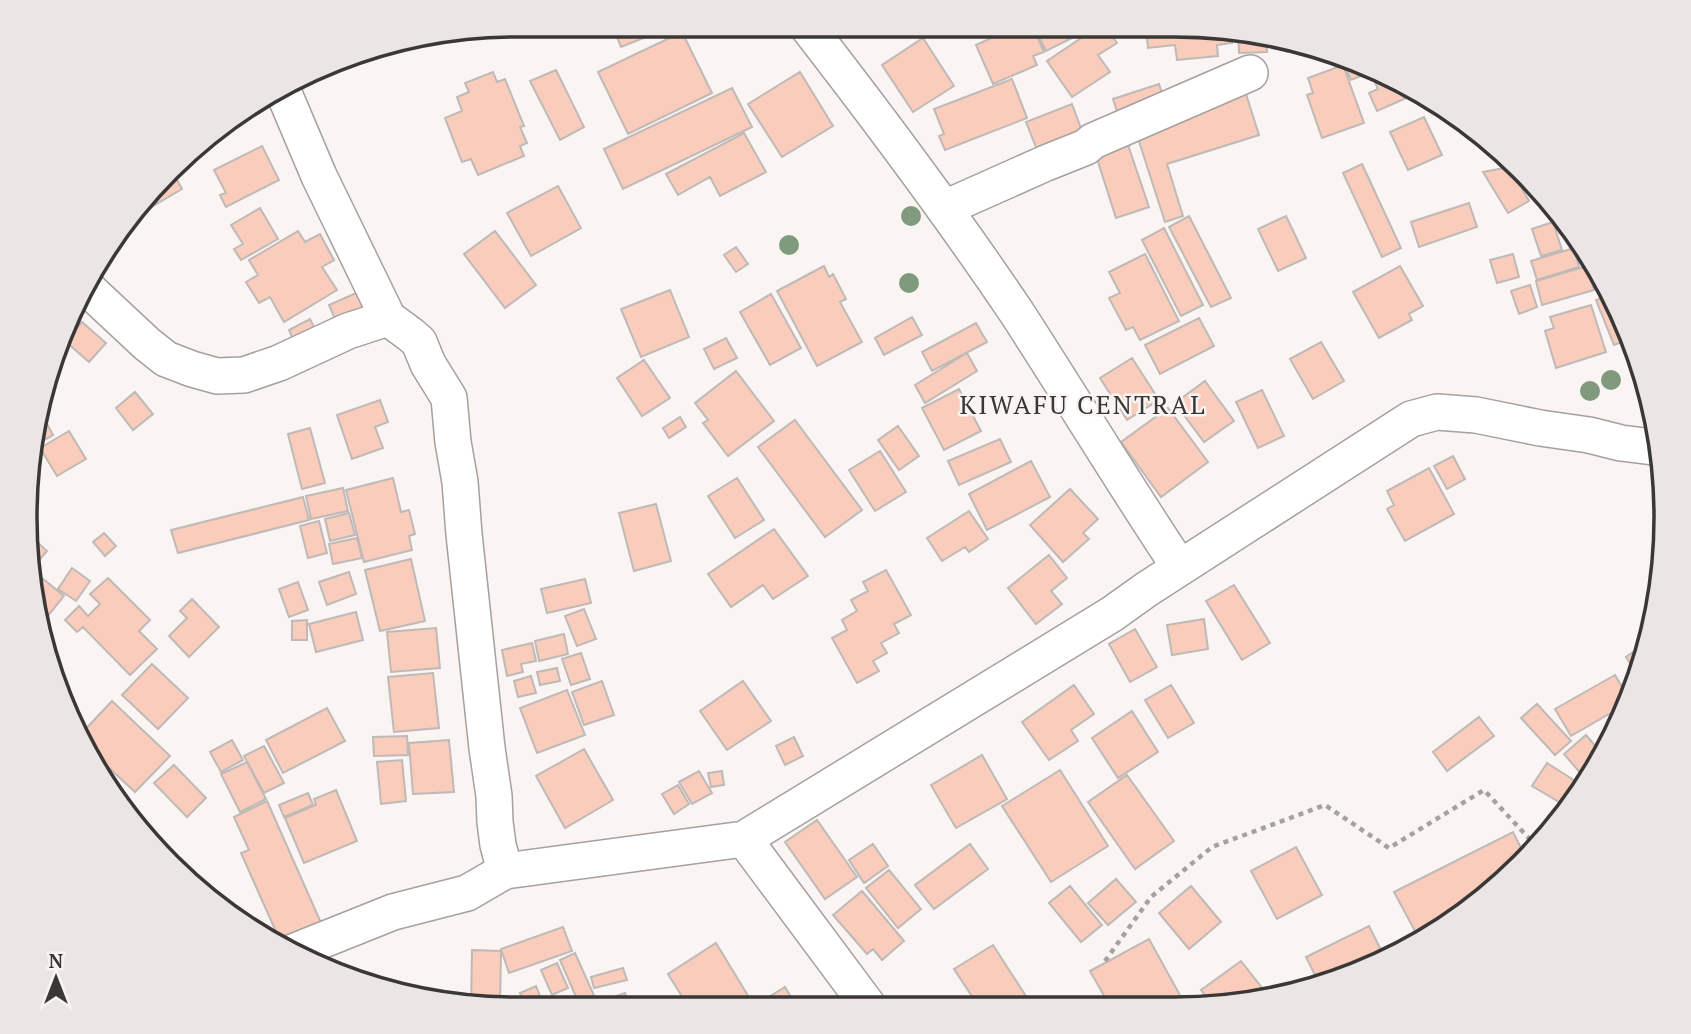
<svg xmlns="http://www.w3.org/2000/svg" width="1691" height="1034" font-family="'PT Serif',serif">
  <rect width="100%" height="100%" fill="#faf4f2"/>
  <!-- building -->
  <path fill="#f9ccbb" stroke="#bfb9b7" stroke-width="2" d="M612,25H657L659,32L621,47Z
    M1015,27H1033L1044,52L1033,56L1037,65L993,84L976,45Z
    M1034,27L1092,28L1046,51Z
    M1096,28H1106L1117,43L1098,55L1110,72L1072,97L1047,61Z
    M1146,28L1231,29L1232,43L1217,45L1218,56L1177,60L1175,45L1148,48Z
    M1238,29L1266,36L1267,52L1239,53Z
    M682,32L712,93L628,134L598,72Z
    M923,38L954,86L913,112L882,65Z
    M1280,40L1299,45L1287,52Z
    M1340,56L1362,62L1408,88L1411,96L1377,111L1369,93L1378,89L1370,72L1351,80Z
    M1343,65L1364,123L1322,138L1307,95L1313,93L1308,78Z
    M556,70L584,127L560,140L530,81Z
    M493,72L497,82L505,79L524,126L520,127L527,143L520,146L524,156L478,175L471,159L462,162L445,118L462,111L457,97L469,92L465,83Z
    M800,72L833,126L782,157L748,104Z
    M1012,79L1027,118L945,150L939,136L944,134L934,109Z
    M1159,84L1166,105L1120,121L1113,99Z
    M732,88L752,127L623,189L604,149Z
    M1246,94L1259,135L1167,164L1183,216L1165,222L1135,129Z
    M1072,104L1087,145L1042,162L1026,122Z
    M1424,117L1442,155L1408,170L1390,132Z
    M744,133L766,172L720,196L710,177L678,195L666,174Z
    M1124,133L1149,207L1116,218L1092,143Z
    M262,146L279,180L226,207L220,195L226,193L214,170Z
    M1362,164L1401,248L1382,257L1343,173Z
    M1509,167L1529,201L1508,213L1483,172Z
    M173,173L182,189L150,208L146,202Z
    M558,186L581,228L531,256L507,213Z
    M1469,203L1477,227L1419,247L1411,222Z
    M260,208L278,239L241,260L234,249L243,244L231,225Z
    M1189,216L1231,298L1211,307L1169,227Z
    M1286,216L1306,258L1278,271L1258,229Z
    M1553,222L1562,250L1541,256L1532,229Z
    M1164,228L1203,305L1181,316L1142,240Z
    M298,231L305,242L320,234L334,260L322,267L337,290L284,322L270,297L259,303L246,282L258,275L249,260Z
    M495,231L536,285L505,308L464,254Z
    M736,247L748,264L736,272L724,255Z
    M1574,248L1579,267L1537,280L1531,261Z
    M1145,254L1179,321L1140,340L1133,327L1126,330L1109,298L1120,293L1109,272Z
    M1513,254L1519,277L1497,283L1490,260Z
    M824,266L829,277L833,274L846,299L840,302L862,342L817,366L777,291Z
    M1400,266L1423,306L1409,314L1412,320L1379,338L1353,292Z
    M1587,266L1594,290L1542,305L1536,281Z
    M1530,285L1537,307L1519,314L1511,291Z
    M365,289L375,310L338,326L329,305Z
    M670,290L689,337L641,357L621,309Z
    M771,294L801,348L770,365L740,312Z
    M1611,295L1640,358L1633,361L1625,341L1614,345L1596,300Z
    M1591,305L1606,352L1556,368L1545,331L1554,328L1550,317Z
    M912,317L922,335L884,355L875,338Z
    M1199,318L1214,346L1160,374L1145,345Z
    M310,319L317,333L295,344L289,330Z
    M82,322L106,343L89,362L65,341Z
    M976,323L987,342L932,371L922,352Z
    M726,338L737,358L714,369L704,349Z
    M1321,342L1344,381L1313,399L1290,359Z
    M967,353L977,371L925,403L915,385Z
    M1132,358L1159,400L1127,420L1100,378Z
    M644,360L670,398L642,416L617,378Z
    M736,371L774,421L728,456L703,423L708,420L695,403Z
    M1205,381L1234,421L1204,442L1175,403Z
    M959,389L981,431L944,450L922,408Z
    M1262,390L1284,436L1258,448L1236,402Z
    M135,392L153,414L133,430L116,408Z
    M380,400L388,422L375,427L383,448L352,459L337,415Z
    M1168,408L1208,462L1161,497L1121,442Z
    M680,417L686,427L669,438L663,428Z
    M795,420L862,510L825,537L758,447Z
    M46,422L53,435L37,444L40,425Z
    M898,426L919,456L899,470L878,440Z
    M310,428L325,483L302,489L288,434Z
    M69,431L86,459L57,476L40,448Z
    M1000,439L1011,462L959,485L948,461Z
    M880,451L906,492L875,511L849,470Z
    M1453,456L1465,479L1447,489L1434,466Z
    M1031,461L1050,497L987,530L969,494Z
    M1429,468L1454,514L1405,541L1387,509L1394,505L1387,491Z
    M393,478L401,512L409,510L415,534L409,536L412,550L364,562L346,490Z
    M737,478L764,520L735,538L708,496Z
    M343,488L348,511L311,519L306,496Z
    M1070,489L1098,519L1083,533L1089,539L1063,562L1030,525Z
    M303,497L309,520L178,553L171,530Z
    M656,504L671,561L634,571L619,513Z
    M969,511L988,539L969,552L965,547L942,561L927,538Z
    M349,513L355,535L330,541L325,519Z
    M319,521L327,553L308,558L300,526Z
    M774,529L808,576L773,599L763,585L731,607L708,574Z
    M27,533L47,551L33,567Z
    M104,533L116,546L105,556L93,542Z
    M357,538L362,558L333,564L329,544Z
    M1049,555L1067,578L1051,591L1062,604L1036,624L1008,588Z
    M411,559L425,621L380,631L365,570Z
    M72,568L90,581L76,601L58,589Z
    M886,570L911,615L894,624L899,633L881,643L887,653L873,661L879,671L857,683L832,638L847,630L842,620L857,611L851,600L868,591L863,582Z
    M349,572L356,594L327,605L319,582Z
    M42,578L64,596L47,617L40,611L36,585Z
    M108,578L150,620L139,631L157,649L130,675L83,627L77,632L65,620L79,606L88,616L100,604L90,594Z
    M585,579L591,603L547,613L541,589Z
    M298,582L308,610L289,617L279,589Z
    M1234,585L1270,643L1242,660L1206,601Z
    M192,599L219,627L189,657L169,636L187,618L180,611Z
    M584,609L596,639L577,646L565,616Z
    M356,612L363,640L316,652L309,624Z
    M1204,619L1208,649L1172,655L1167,625Z
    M307,620V640H292V621Z
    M436,628L440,668L391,672L387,632Z
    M1135,629L1157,667L1130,682L1109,644Z
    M564,634L568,654L539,661L535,641Z
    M1651,639L1650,644L1638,675L1626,657Z
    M532,643L536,661L521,664L523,672L507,676L502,650Z
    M581,653L590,679L571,685L562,659Z
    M152,664L188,698L158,729L122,695Z
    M557,668L560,681L540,685L537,672Z
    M433,673L439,728L394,732L388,677Z
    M1615,675L1629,699L1628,703L1571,736L1555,709Z
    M531,676L536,693L518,697L514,681Z
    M602,681L614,715L584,725L572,692Z
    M743,681L771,721L727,750L700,711Z
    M1074,685L1094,714L1071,730L1078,741L1049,760L1022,722Z
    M1171,685L1194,723L1168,738L1145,700Z
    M567,690L585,735L537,753L520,708Z
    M112,701L170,756L135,792L108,767L103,772L94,764L80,735Z
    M1537,704L1571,741L1555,755L1521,718Z
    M327,708L345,741L283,773L266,740Z
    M1132,711L1158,752L1118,778L1092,738Z
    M1479,717L1494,736L1447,771L1433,752Z
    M1586,735L1603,755L1587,781L1564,754Z
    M407,736L408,755L374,756L373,737Z
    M794,737L803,756L785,765L776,746Z
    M232,740L243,760L221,772L210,752Z
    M449,740L454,792L413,794L409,743Z
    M264,746L284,783L264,793L244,756Z
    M584,749L613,800L565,828L536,776Z
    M982,755L1007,799L956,828L931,785Z
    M402,760L406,801L381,804L377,762Z
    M247,762L266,799L240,812L221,774Z
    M1547,763L1583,786L1569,808L1532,786Z
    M174,765L206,798L187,817L154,783Z
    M1060,770L1108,846L1051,882L1002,806Z
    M699,771L712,793L692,804L679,782Z
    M722,771L724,785L711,787L708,773Z
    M1127,775L1174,841L1135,869L1088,802Z
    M678,785L689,804L674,814L662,794Z
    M336,790L357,841L304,863L285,818L316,805L314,799Z
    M308,793L313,805L284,817L279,805Z
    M267,801L322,925L281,943L241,853L249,850L234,817Z
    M817,820L857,877L825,899L785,842Z
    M1513,832L1526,858L1499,887L1482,899L1416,933L1394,892Z
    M873,844L888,866L864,883L849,860Z
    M970,844L988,869L934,909L915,885Z
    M1296,847L1322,895L1277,919L1251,871Z
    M889,870L921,909L898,928L866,888Z
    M1116,879L1136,902L1108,925L1088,903Z
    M1070,886L1102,925L1081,942L1049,903Z
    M1191,886L1221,922L1189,949L1159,913Z
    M862,891L904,941L882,960L873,949L867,954L833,915Z
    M1369,926L1385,958L1320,985L1306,957Z
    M563,927L572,951L509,973L501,949Z
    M1149,939L1187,1008H1123L1122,1007L1111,1008L1090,971Z
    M716,943L750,999L738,1006H688L668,974Z
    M993,945L1031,1004L1026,1008L979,1007L954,969Z
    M472,950L501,951L500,1006L471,1005Z
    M575,953L596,1000L583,1006H580L560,960Z
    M1241,961L1270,998L1214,1007L1201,990Z
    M557,963L568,988L552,995L541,970Z
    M623,968L627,980L594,988L591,977Z
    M536,986L544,1006H509L523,1000L520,993Z
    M785,987L797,1007H753Z
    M625,993L630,1006H591V1005Z"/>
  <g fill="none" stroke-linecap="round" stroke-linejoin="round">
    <!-- minor casing -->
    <g stroke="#a6a09e" stroke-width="38">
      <path id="minor" d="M807,26C880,120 951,215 1017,313C1072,398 1124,484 1180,568
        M283,91L319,176L388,318L411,335L419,342L428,364L449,398L453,442L460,482L464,534L487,748L494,796L495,822L498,845L505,871
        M945,208L1046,163L1086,147L1093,141L1250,73
        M86,287L147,344L166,359L192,369L217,376L244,375L279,363L348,331L388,318
        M744,839L869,1007
        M293,952L393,912L467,893L505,871L744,839L1112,614L1147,589L1411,419L1437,412L1476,415L1540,428L1589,435L1621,443L1661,448"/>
    </g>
    <!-- path -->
    <path stroke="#a6a1a0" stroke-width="4.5" stroke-dasharray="5 5" stroke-linecap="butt" d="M1105,961L1151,897L1212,847L1325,805L1389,848L1484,790L1537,847"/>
    <!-- minor -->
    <use href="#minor" stroke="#fff" stroke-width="35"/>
  </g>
  <!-- trees -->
  <g fill="#7f9a7c">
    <circle cx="911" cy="216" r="10"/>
    <circle cx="789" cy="245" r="10"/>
    <circle cx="909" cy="283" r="10"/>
    <circle cx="1611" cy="380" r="10"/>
    <circle cx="1590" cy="391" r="10"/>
  </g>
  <g text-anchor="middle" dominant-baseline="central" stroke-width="5" stroke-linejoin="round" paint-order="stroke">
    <!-- quarter labels -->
    <g font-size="26" letter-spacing="2" fill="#3a3737" stroke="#faf4f2">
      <text x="1083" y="404">KIWAFU CENTRAL</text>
    </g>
  </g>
  <!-- crop -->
  <path d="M0 0H1691V1034H0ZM517 37H1174A480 480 0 0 1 1654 517V517A480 480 0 0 1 1174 997H517A480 480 0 0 1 37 517V517A480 480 0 0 1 517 37Z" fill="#ebe5e3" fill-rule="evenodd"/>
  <path fill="none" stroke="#3a3737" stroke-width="3.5" d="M517 37H1174A480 480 0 0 1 1654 517V517A480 480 0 0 1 1174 997H517A480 480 0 0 1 37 517V517A480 480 0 0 1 517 37Z"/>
  <!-- north arrow -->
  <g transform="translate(56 978)" stroke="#faf4f2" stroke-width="5" paint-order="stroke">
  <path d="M0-5L12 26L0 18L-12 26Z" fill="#3a3737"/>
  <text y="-10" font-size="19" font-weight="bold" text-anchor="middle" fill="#3a3737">N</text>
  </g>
</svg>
